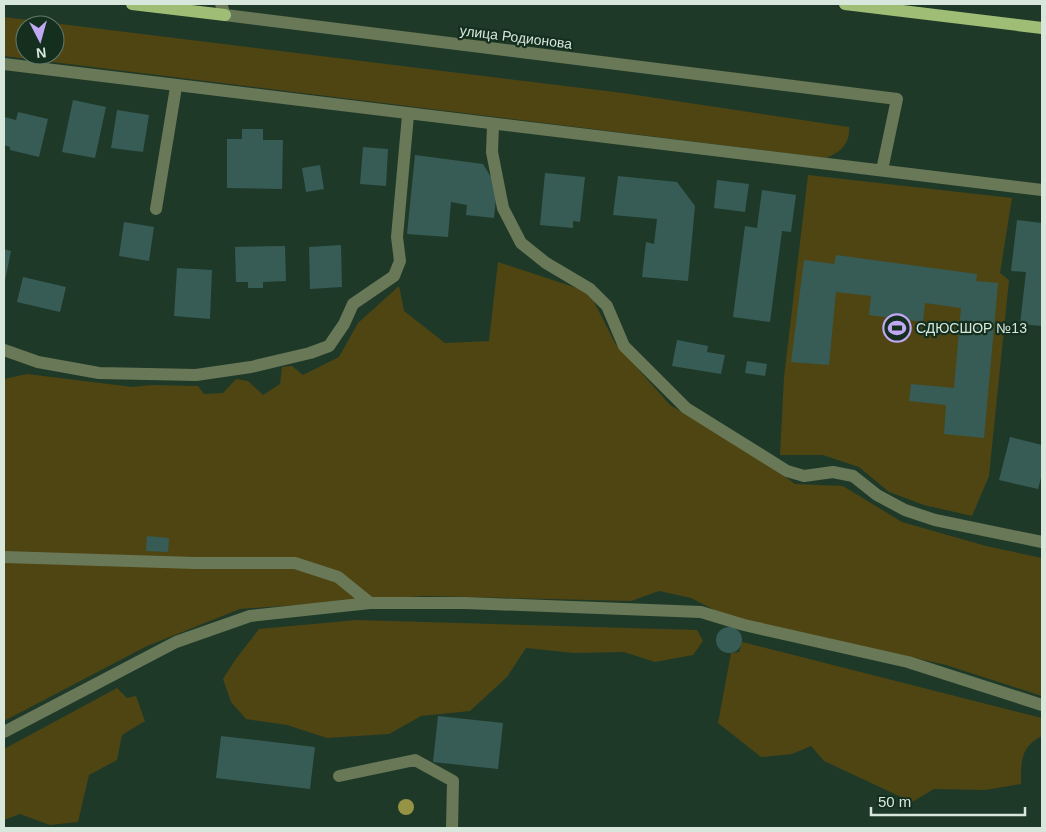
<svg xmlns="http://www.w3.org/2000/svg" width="1046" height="832" font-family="Helvetica,sans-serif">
  <rect width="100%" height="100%" fill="#1f3929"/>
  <!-- green -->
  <path fill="#4e4513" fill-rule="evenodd" d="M4,17L623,93L849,127C850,144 841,152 826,158L4,56ZM25,25H55V55H25Z
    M808,175L1012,198L1000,273L1009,280L989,476L972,516L924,505L889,492L859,467L823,455H780L784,377Z
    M498,262L589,292L615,343L670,405L753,453L795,484L843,486L902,522L986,546L1042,558V696L946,665L724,615L691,598L659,591L631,601L424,596L240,609L147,646L4,721V379L27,374L133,387L151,385L198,386L204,394L223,393L236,379L248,381L263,395L280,384L282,367L292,366L303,375L339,357L358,323L399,286L404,311L445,343L489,341Z
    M356,620L697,630L703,641L693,655L655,662L624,652L574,653L526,648L507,677L470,711L421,716L389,734L327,738L287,725L246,719L231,702L223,679L235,660L259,629Z
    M742,642L1042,718V736C1020,747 1021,762 1021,784L985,790L934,789L912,802L824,761L811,746L792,754L761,757L718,723L731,653L739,652Z
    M117,688L127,698L136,696L145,721L122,735L117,760L89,775L78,822L50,825L20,814L4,820V749Z"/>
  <!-- building -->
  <path fill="#375c56" d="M73,100L106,107L95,158L62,152Z
    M117,110L149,115L143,152L111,148Z
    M18,112L48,119L39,157L10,150V147L4,145V117L16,120Z
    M242,129H263V140H283L282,189L227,188V139H242Z
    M363,147L388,149L386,186L360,184Z
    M415,155L483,164L497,187L494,218L466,215L467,205L451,202L448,237L407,234Z
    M320,165L324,189L306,192L302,168Z
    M545,173L585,177L580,222L573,221V228L540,225Z
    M618,176L677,182L695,206L688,281L642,277L646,242L654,244L657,219L613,215Z
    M717,180L749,184L745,212L714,208Z
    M762,190L796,195L791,232L782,231L770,322L733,317L745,226L757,228Z
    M1017,220L1042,223V326L1020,324L1026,272L1011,271Z
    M124,222L154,227L149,261L119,256Z
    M341,245L342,287L310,289L309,247Z
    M285,246L286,281L263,282V288H248V282H236L235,247Z
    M4,249L11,251L5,281H4Z
    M836,255L977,274L976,281L998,283L984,438L944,434L946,405L909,401L911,384L954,388L961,308L925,303L923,322L869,315L871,296L836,292L829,365L791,362L804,260L834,264Z
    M177,268L212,270L210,319L174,316Z
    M23,277L66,287L60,312L17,302Z
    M677,340L708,346L707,352L725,355L721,374L672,366Z
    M747,361L767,364L765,376L745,373Z
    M1010,437L1042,445V474L1038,489L999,480Z
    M147,536L169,538L168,552L146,551Z
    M716 640a13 13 0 1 1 26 0a13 13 0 1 1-26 0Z
    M438,716L503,723L498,769L433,762Z
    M221,736L315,747L310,789L216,778Z"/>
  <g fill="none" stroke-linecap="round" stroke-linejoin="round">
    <!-- minor -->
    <path stroke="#697856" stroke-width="12" d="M221,4L225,15L897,99L882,170
      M4,64L1042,190
      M493,125L492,152L503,208L521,243L546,263L590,289L607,306L624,346L686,408L787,471L804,476L833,472L853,476L877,495L905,510L935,520L1042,542
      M156,209L176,87
      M4,350L38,362L99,373L196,375L251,367L310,353L329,346L344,324L353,304L394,276L400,261L397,237L408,115
      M4,557L195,563H295L338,577L370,603
      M4,732L176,642L250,616L370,603H466L701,612L744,625L908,662L1042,705
      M339,776L415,760L453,781L452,828"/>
    <!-- major -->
    <path stroke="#9fbd75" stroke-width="12" d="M132,4L225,15
      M845,4L1042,28"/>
  </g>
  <!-- trees -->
  <circle fill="#959344" cx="406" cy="807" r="8"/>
  <!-- icons -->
  <defs>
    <g id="stadium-ring" transform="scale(1.4375)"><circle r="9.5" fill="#152f1f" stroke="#c0a8f4" stroke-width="1.5"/><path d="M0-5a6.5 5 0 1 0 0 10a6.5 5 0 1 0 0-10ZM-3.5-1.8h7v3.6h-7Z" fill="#c0a8f4"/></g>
  </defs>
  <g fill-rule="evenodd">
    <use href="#stadium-ring" x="897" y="328"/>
  </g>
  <g text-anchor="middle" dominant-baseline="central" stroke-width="4.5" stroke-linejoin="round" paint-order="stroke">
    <!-- street labels -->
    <g font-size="14" fill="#d7e7dc" stroke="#152f1f">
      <text transform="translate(516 37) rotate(7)">улица Родионова</text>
    </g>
    <!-- poi labels -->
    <g font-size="14" fill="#d7e7dc" stroke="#152f1f" text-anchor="start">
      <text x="916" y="328">СДЮСШОР №13</text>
    </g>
  </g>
  <!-- border -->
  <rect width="1046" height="832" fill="none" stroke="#d7e7dc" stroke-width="10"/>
  <!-- north arrow -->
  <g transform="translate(40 40) rotate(174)"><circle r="24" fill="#152f1f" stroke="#63796b"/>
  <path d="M0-4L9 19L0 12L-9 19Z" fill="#c0a8f4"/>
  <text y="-8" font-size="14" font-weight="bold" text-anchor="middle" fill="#d7e7dc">N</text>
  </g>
  <!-- scale -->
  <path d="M871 807v8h154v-8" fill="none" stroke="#d7e7dc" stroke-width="2.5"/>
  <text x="878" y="807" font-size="15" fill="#d7e7dc" stroke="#152f1f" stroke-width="4" paint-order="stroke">50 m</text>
</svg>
